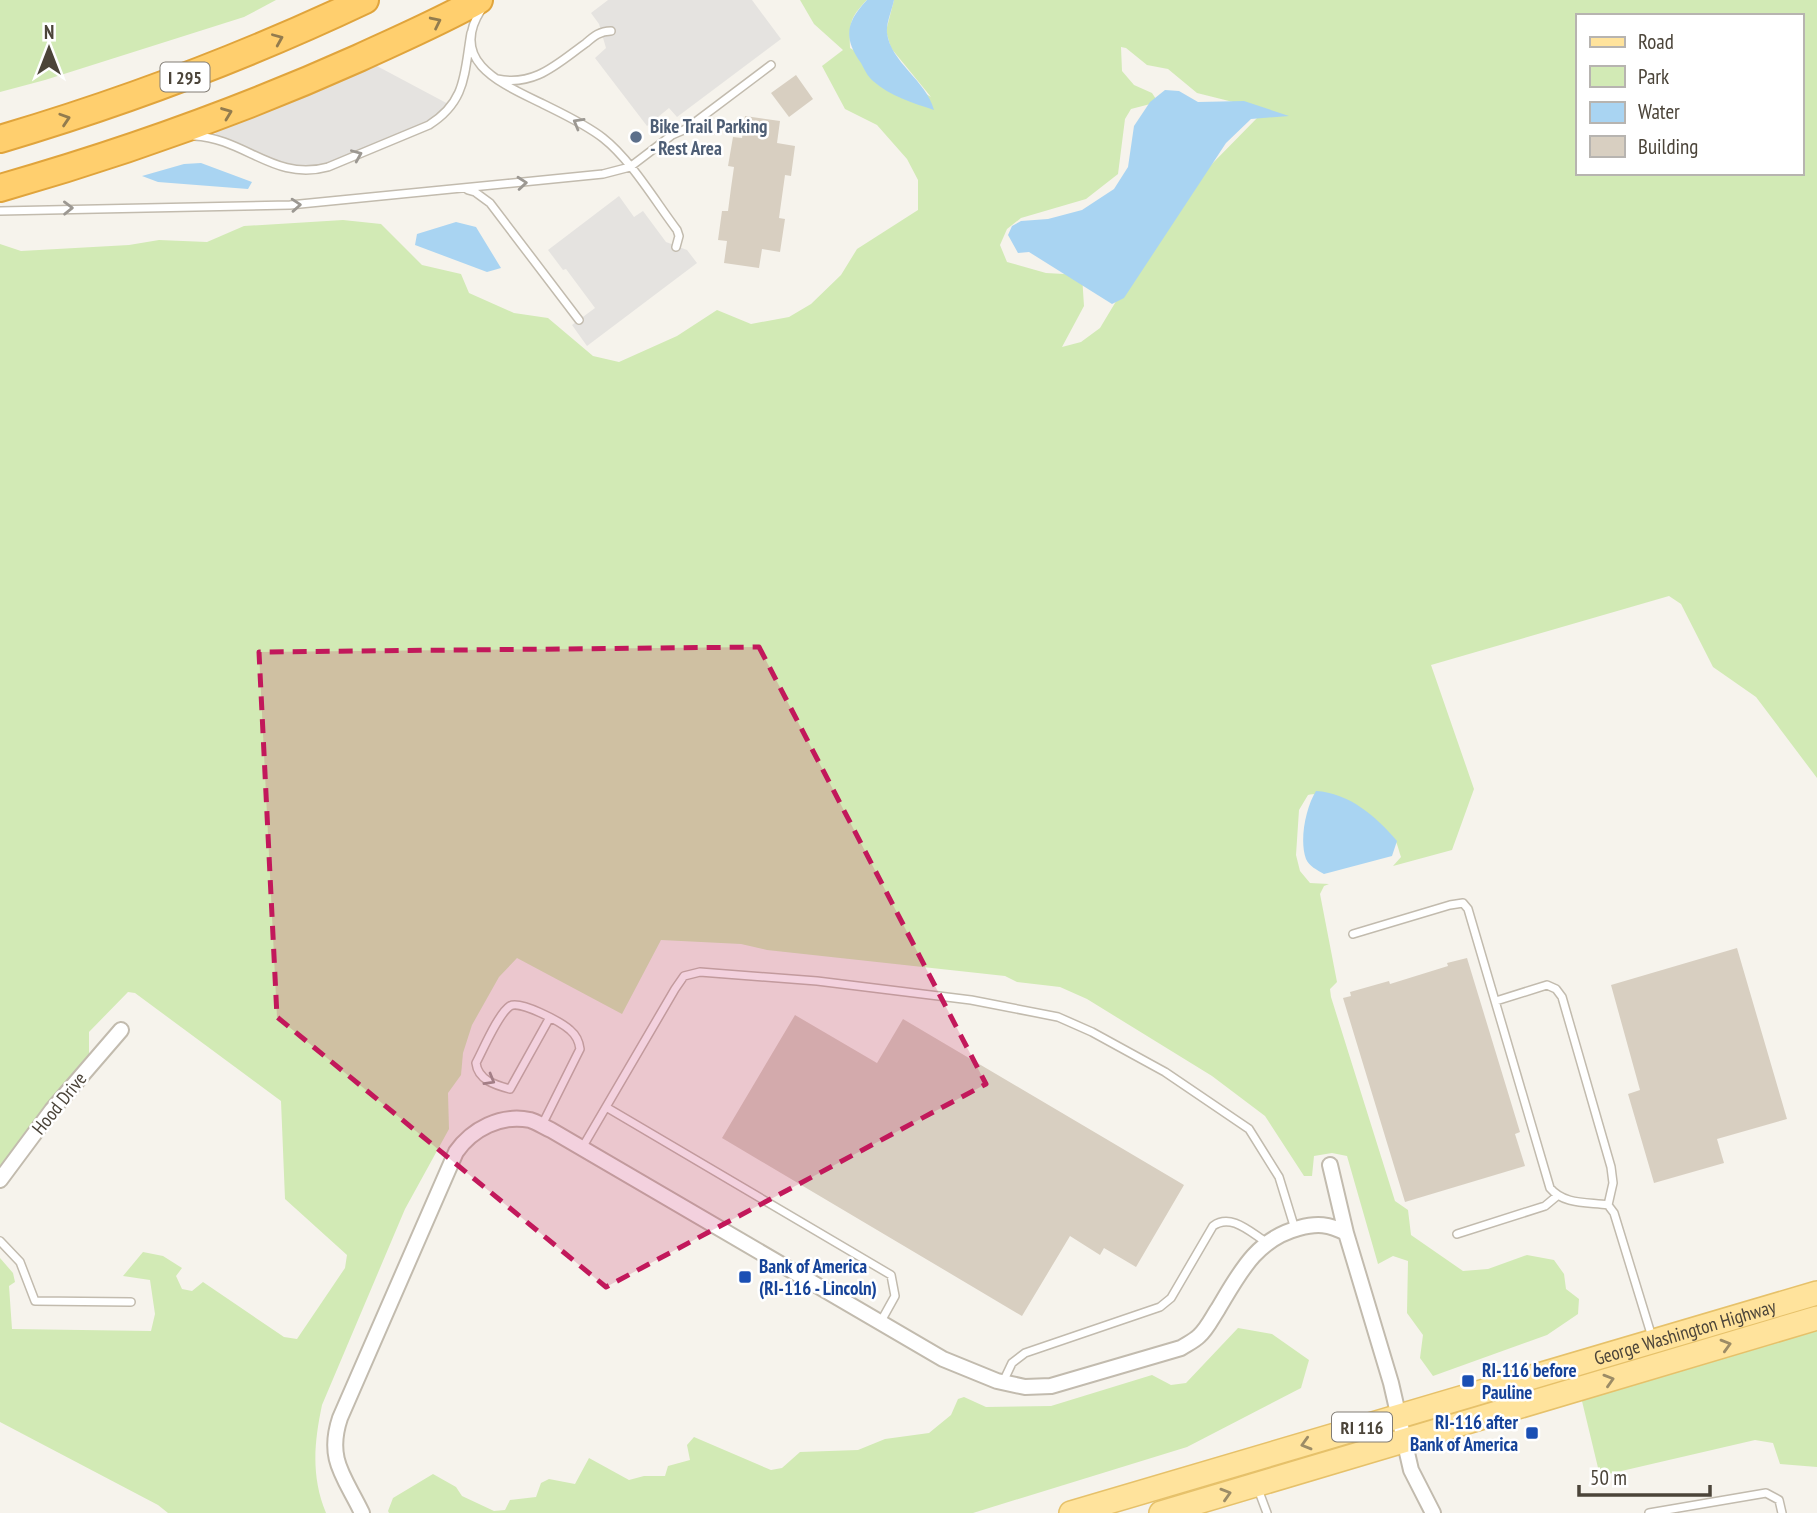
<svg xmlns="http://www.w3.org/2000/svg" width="1817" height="1513" font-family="'PT Sans Narrow',sans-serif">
  <rect width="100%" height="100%" fill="#f6f3ec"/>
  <!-- green -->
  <path fill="#d2eab5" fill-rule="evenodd" d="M0,0H276L244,17L45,80L0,92Z
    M800,0H867C850,17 849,24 850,48L931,97L891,48L886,31L894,0H1817V778L1756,697L1713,667L1681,604L1669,596L1431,665L1474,789L1452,850L1393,866L1401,857C1399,852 1398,845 1395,840C1387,826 1325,789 1308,795L1299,810L1296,855L1300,871L1310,883L1329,884L1324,886L1320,894L1337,982L1330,989L1331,997L1395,1201L1408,1210L1411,1235L1463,1271L1488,1269L1527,1255L1554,1260L1564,1274L1566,1289L1579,1299L1578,1314L1547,1335L1433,1376L1420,1358L1423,1335L1407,1313L1408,1261L1393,1256L1378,1264L1347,1156L1332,1153L1314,1156L1312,1176H1304L1265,1116L1212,1076L1087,999L1060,987L1017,982L1005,976L767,950L741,944L661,940L622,1014L517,958L499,977L472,1025L463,1053L461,1075L448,1093L449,1129L405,1209L322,1405C314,1443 311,1477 326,1513H168L158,1505L0,1422V1258L13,1273L15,1282L9,1286L12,1329L151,1331L155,1314L150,1280L123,1276L143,1252L163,1256L182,1268L176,1276L182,1289L192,1291L203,1282L284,1337L297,1339L345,1268L347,1255L285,1199L281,1101L135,993L128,992L89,1032V1071L0,1180V244L21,251L129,245L159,240L207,242L244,226L343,220L381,224L422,265L461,274L469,293L514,313L548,318L593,356L619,362L677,336L717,310L751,324L789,317L811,304L841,275L857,249L918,210V180L907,159L877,125L845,109L822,66L843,50L814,24ZM1577,16H1801V173H1577ZM1121,47L1126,48L1147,65L1168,69L1197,93L1261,109L1259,116L1206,170L1121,293L1100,328L1081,342L1062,347L1084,306L1082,275L1046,273L1007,262L1000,245L1007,229L1021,218L1086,199L1118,174L1125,119L1131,109L1158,102L1152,93L1134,85L1122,71Z
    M1817,1327V1467L1780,1464L1773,1443L1755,1440L1600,1476L1581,1397Z
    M1238,1328L1272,1334L1309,1360L1301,1388L1187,1447L973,1513H389L388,1511L393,1498L433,1474L456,1487L462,1496L494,1511L505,1510L510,1500L536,1497L541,1483L549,1479L575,1484L589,1458L629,1480L644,1476H665L668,1466L690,1460L687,1445L694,1437L771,1470L782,1468L800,1452L858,1450L885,1439L929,1433L951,1415L958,1399L964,1397L986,1407L1051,1406L1152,1375L1171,1385L1186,1383Z"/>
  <!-- parking -->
  <path fill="#e5e3e0" d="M608,0H752L781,39L677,117L669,108L647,126L595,58L606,48L599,24L591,13Z
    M360,57L452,106L442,117L328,167L301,171L224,141L203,122Z
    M619,196L634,217L643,211L666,242L687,250L697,263L587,346L572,325L595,308L566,269L563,270L548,250Z"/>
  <!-- water -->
  <path fill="#a9d4f2" d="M867,0H894C892,10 886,23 887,33C891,63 926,80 934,110C913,103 890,96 873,81C868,77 864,69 861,63C843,38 846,22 867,0Z
    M1165,90L1179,91L1198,102L1244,101L1289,116L1251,119L1226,143L1124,298L1112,304L1029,252L1018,253L1008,235L1012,226L1021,221L1048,219L1082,210L1114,189L1128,167L1134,126L1150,102Z
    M201,163L252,182L248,189L158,182L142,176L184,164Z
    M456,222L476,227L501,268L487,272L415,245L417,234Z
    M1316,791C1349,793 1376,816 1397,841L1392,856L1324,874C1317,870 1309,866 1306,859C1299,840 1306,807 1316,791Z"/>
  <!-- building -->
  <path fill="#d8cfc1" d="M796,75L813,99L789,117L771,93Z
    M745,116L780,121L777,143L795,146L791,176L785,175L779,218L785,219L780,252L762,249L759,268L724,263L727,241L718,240L722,211H728L731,188L734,167L728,166L733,137L742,138Z
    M1737,948L1787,1119L1717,1139L1724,1163L1654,1183L1628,1094L1640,1090L1611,985Z
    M1467,958L1520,1132L1515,1134L1525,1166L1405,1202L1343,998L1351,996L1350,992L1389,981L1390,984L1448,966L1447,963Z
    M795,1015L877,1063L903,1019L1184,1185L1136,1267L1104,1248L1100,1255L1070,1236L1022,1316L722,1138Z"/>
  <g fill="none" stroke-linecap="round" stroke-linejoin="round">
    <!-- lane casing -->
    <g stroke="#c2bbae" stroke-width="10">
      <path id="lane" d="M481,10C447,63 505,85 543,104C563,114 585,124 603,138C631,160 655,201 677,230L679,236L676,247
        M497,79C535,87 558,63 586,43C594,36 600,31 611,31
        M194,136C245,138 274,182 328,167L429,125C467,101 464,73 471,33
        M468,190L475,192L490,203L579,320
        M0,211L290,205L603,174L630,167L672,135L686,129L771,65
        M1353,934L1450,905L1463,903L1468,909L1550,1188C1564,1205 1588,1202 1608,1205L1614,1213L1652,1337
        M1496,1001L1547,985L1556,989L1562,997L1611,1167L1613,1183L1608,1205
        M606,1107L891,1275L895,1296L880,1323
        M542,1125L580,1049C579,1041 576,1035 570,1030C561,1022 520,1000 510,1006C498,1014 483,1050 476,1063C478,1080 495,1085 510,1089L549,1019
        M582,1148L675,989L684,976L700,972L817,981L971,1000L1058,1017L1092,1032L1165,1072L1249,1129L1279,1177L1295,1229
        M1457,1234L1545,1206L1557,1196
        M0,1241L20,1262L35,1301L131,1302
        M1003,1382L1012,1363L1025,1353L1160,1307L1171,1298L1213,1226C1231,1213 1250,1232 1266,1242
        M1258,1489L1267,1513
        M1649,1513L1766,1493L1779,1500L1782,1513"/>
    </g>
    <!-- street casing -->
    <g stroke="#c2bbae" stroke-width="18">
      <path id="street" d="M1330,1165L1346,1233
        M0,1180L52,1110L121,1030
        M362,1513C345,1477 326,1460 340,1418L456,1152C472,1129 501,1114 530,1120C537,1122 544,1127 551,1130L943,1359L997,1381L1025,1387L1051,1386L1181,1348C1187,1344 1194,1341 1199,1336C1207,1329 1212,1318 1218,1309C1239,1274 1256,1239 1299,1228C1317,1223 1329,1224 1346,1233L1391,1383L1411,1470L1433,1513"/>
    </g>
    <!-- primary casing -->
    <g stroke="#e6c16a" stroke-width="26">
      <g id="primary">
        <path id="s1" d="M1071,1513L1817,1293"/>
        <path d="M1161,1513L1817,1318"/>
      </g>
    </g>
    <!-- highway casing -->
    <g stroke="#e0a43c" stroke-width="30">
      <path id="highway" d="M0,139C125,102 247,56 365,0
        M0,188C123,153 243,110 359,58C400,39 440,22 479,0"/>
    </g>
    <!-- lane -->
    <use href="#lane" stroke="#fff" stroke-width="7"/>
    <!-- street -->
    <use href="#street" stroke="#fff" stroke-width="14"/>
    <!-- primary -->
    <use href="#primary" stroke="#ffe39c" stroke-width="23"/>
    <!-- highway -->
    <use href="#highway" stroke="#ffcf6e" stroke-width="26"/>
  </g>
  <!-- one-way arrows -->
  <defs><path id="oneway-chevron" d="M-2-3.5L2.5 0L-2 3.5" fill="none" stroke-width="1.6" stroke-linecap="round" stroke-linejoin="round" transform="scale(1.75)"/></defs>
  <g stroke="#937c4e">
    <use href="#oneway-chevron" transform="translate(436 22) rotate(-26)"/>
    <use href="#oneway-chevron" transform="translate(278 39) rotate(-23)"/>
    <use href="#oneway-chevron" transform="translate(227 113) rotate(-21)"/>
    <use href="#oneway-chevron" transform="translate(65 119) rotate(-18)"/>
  </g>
  <g stroke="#9c9892">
    <use href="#oneway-chevron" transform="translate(578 123) rotate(-150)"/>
    <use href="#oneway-chevron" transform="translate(357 155) rotate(-23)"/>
    <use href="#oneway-chevron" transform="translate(522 183) rotate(-5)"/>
    <use href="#oneway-chevron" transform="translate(296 205) rotate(-4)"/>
    <use href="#oneway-chevron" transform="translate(68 208) rotate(-1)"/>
    <use href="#oneway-chevron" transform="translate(490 1080) rotate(30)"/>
  </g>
  <g stroke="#9c8c66">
    <use href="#oneway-chevron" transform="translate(1726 1345) rotate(-16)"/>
    <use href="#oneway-chevron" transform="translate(1609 1380) rotate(-17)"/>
    <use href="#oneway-chevron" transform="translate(1306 1444) rotate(164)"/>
    <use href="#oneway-chevron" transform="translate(1226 1494) rotate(-17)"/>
  </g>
  <!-- marked area -->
  <path fill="#c2185b" fill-opacity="0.2" stroke="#c2185b" stroke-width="5" stroke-dasharray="14 9" stroke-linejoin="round" d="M759,647L986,1084L606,1287L277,1017L259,652Z"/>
  <!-- markers -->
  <circle fill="#5c6f8a" stroke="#fff" stroke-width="2.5" cx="636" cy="137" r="7"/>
  <g fill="#1a4fb4" stroke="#fff" stroke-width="2.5">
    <rect x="738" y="1270" width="14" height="14" rx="3.5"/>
    <rect x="1461" y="1374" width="14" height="14" rx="3.5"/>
    <rect x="1525" y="1426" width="14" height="14" rx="3.5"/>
  </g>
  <g text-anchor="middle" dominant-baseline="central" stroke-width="5" stroke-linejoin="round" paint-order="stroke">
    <!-- shield labels -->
    <g fill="#fff" stroke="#817c74" stroke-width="2">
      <rect x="160.5" y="62.5" width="49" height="29" rx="5"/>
      <rect x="1332" y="1412.5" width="60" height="29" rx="5"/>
    </g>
    <g font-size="18" font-weight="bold" fill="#4b4439">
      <text x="185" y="77">I 295</text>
      <text x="1362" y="1427">RI 116</text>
    </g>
    <!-- service labels -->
    <g font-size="19" font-weight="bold" fill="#4e5e75" stroke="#fff" text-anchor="start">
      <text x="650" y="126">Bike Trail Parking<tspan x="650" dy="22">- Rest Area</tspan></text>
    </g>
    <!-- street labels -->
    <g font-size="19" fill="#4b4439" stroke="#fff">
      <text transform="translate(59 1103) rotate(-51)">Hood Drive</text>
      <text stroke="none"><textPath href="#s1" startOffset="640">George Washington Highway</textPath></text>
    </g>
    <!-- transit labels -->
    <g font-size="19" font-weight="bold" fill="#164399" stroke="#fff" text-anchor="start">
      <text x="759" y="1266">Bank of America<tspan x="759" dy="22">(RI-116 - Lincoln)</tspan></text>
      <text x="1482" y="1370">RI-116 before<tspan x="1482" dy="22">Pauline</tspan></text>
      <text x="1518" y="1422" text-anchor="end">RI-116 after<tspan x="1518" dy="22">Bank of America</tspan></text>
    </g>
  </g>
  <!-- legend -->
  <rect x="1576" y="14" width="228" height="161" fill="#ffffff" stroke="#b7b4b0" stroke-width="2"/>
  <rect x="1590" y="37" width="35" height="10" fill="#ffe39c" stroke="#b7b4b0" stroke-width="2"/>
  <text x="1638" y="49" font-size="21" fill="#4b4439">Road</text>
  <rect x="1590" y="66" width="35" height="21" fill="#d2eab5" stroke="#b7b4b0" stroke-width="2"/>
  <text x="1638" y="84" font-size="21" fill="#4b4439">Park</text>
  <rect x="1590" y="102" width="35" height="21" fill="#a9d4f2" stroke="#b7b4b0" stroke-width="2"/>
  <text x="1638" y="119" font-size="21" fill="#4b4439">Water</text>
  <rect x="1590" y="136" width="35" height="21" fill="#d8cfc1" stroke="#b7b4b0" stroke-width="2"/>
  <text x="1638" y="154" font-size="21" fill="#4b4439">Building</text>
  <!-- north arrow -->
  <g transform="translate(49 49)" stroke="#ffffff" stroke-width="5" paint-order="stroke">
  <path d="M0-5L12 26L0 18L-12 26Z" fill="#4b4439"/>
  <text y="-10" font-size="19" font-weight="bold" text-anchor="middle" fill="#4b4439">N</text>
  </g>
  <!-- scale -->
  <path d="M1579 1485v10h131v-10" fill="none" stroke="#4b4439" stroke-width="3.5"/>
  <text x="1590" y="1485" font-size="21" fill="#4b4439" stroke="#ffffff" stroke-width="5" paint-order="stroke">50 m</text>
</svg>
